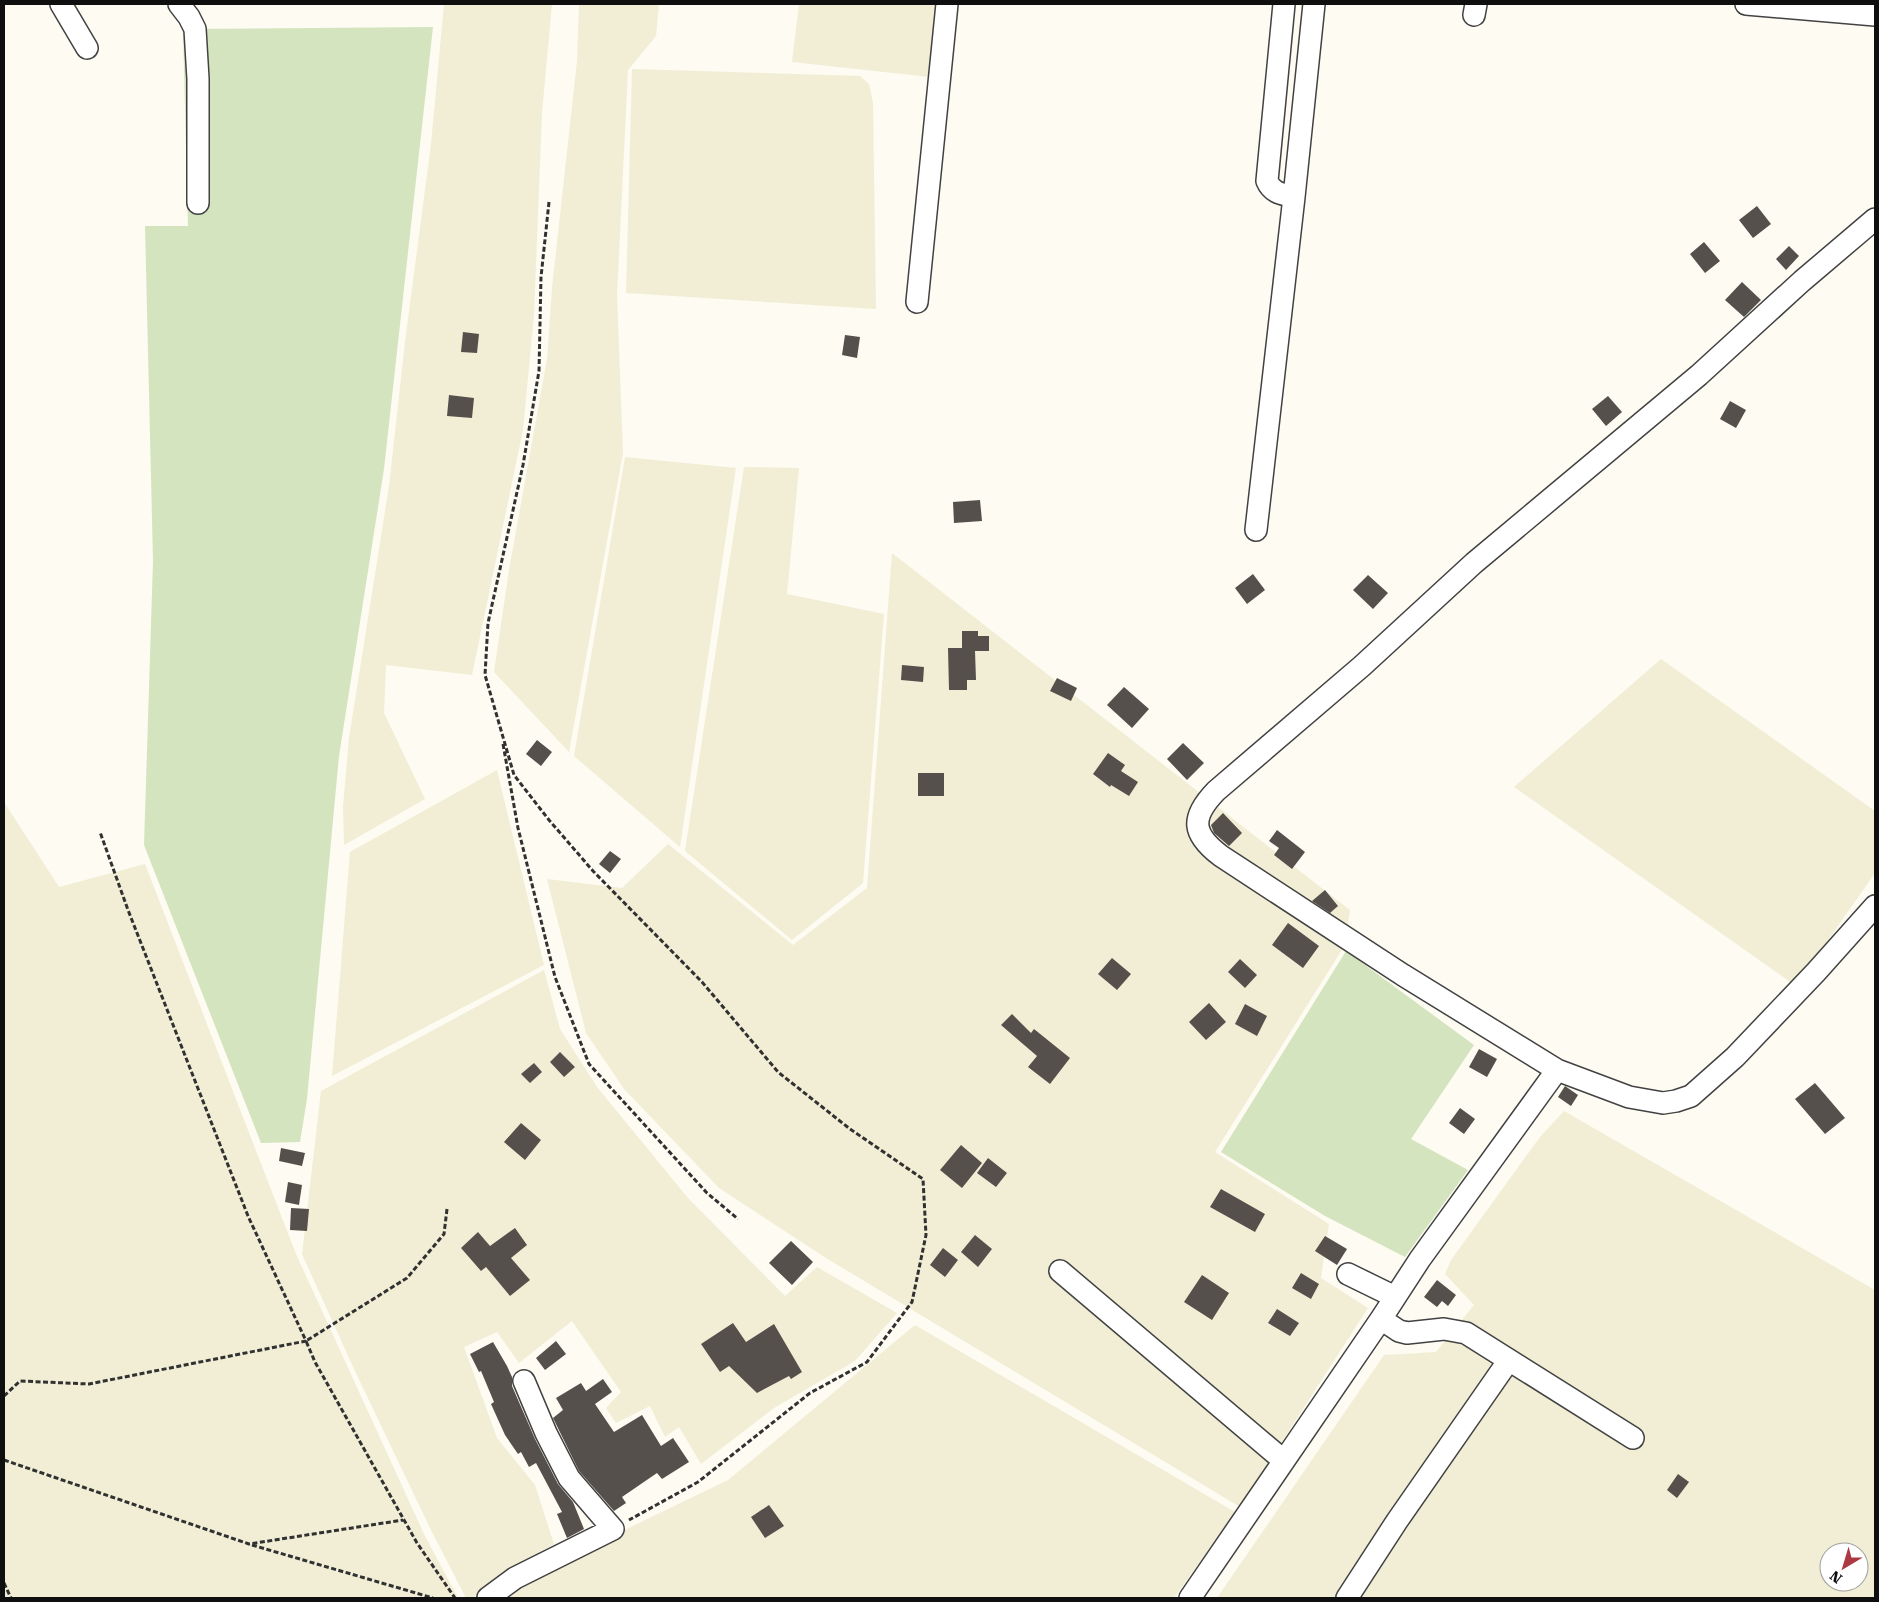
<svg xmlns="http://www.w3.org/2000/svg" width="1879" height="1602" font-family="'Roboto Serif',serif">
  <rect width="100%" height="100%" fill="#fdfbf2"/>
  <!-- farmland -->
  <path fill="#f1eed5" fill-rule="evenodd" d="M444,4H552L542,113L534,315L523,430L472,675L386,665L384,713L425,799L344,845L343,807L349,738L389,486L405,342L431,144Z
    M579,4H659L656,36L628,70L617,295L623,453L569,752L494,672L509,570L547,359L552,288L577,61Z
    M799,4H938L930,77L792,62Z
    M632,69L860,76L869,84L873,103L876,309L626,293Z
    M625,457L736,468L680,847L574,756Z
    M744,467L799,468L787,594L884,614L863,883L792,940L685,851Z
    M892,553L1350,910L1345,945L1215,1152L1329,1224L1321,1278L1368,1308L1240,1507L826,1258L719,1188L624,1089L586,1033L547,879L622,888L668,844L793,945L867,888Z
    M1661,659L1875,811V873L1796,986L1514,787Z
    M497,770L544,965L332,1076L350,852Z
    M4,802L59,887L145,864L296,1254L424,1534L458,1598H4Z
    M544,970L560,1029L597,1087L688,1198L785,1296L817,1267L897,1313L855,1361L774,1408L701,1464L679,1427L665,1437L650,1406L616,1423L606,1408L621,1392L572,1321L519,1363L497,1332L464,1347L497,1438L535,1485L554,1544L499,1575L473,1598H466L431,1530L354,1369L302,1254L321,1091Z
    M1564,1111L1875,1290V1598H1217L1384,1355L1436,1352L1474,1305L1445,1274L1451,1260L1540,1137ZM1829,1552H1859V1582H1829Z
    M915,1325L1235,1512L1174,1598H502L552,1565L728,1480Z"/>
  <!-- green -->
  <path fill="#d4e4bf" d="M433,27L384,469L339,756L307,1099L300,1142L261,1143L144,845L153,561L145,226H188L183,29Z
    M1346,951L1474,1045L1411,1139L1468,1170L1405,1257L1325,1216L1221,1152Z"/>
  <!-- building -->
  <path fill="#56504c" d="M1757,206L1771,224L1753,238L1739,220Z
    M1704,242L1720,261L1705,273L1690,254Z
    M1789,246L1799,256L1786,270L1776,259Z
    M1742,282L1761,300L1744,317L1725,300Z
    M463,332L479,334L477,353L461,352Z
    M845,335L860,337L857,358L842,355Z
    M449,395L474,398L472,418L447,416Z
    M1608,396L1622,412L1606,426L1592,409Z
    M1730,401L1746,410L1736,428L1720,419Z
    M980,500L982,521L954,523L953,502Z
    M1253,574L1265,590L1247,604L1235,588Z
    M1368,575L1388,593L1373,609L1353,590Z
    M962,631H978V636H989V651H975L976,680H967V690H949L948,648H962Z
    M902,665L924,667L923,682L901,680Z
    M1057,678L1077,688L1071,701L1050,691Z
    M1124,687L1149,709L1132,728L1107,705Z
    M537,740L552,752L541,766L526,754Z
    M1183,743L1204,763L1187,780L1167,759Z
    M1108,753L1125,765L1121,771L1138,782L1129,796L1111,785L1110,787L1093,774Z
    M918,773H944V796H918Z
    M1223,813L1242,833L1229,846L1214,833L1211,825Z
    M1277,830L1305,852L1292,869L1274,855L1279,848L1269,841Z
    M610,851L621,859L610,873L599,864Z
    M1325,890L1338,906L1330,913L1312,901Z
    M1288,923L1319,946L1303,968L1272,945Z
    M1112,958L1131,974L1117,990L1098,974Z
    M1240,959L1257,975L1245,988L1228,972Z
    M1209,1003L1226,1022L1206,1040L1189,1022Z
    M1245,1004L1267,1016L1257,1036L1235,1024Z
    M1012,1014L1031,1033L1034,1029L1070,1058L1050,1084L1028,1067L1037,1056L1001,1025Z
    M1479,1049L1497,1059L1487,1077L1469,1067Z
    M560,1052L575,1067L564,1077L550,1062Z
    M534,1063L542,1072L530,1083L521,1074Z
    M1815,1083L1845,1118L1825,1134L1795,1099Z
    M1565,1086L1578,1095L1571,1106L1558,1097Z
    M1460,1108L1475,1119L1464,1134L1449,1123Z
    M521,1123L541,1140L525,1160L504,1142Z
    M961,1145L982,1163L962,1188L940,1170Z
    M281,1148L305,1153L302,1166L279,1161Z
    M988,1158L1007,1173L996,1187L977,1173Z
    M288,1182L302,1185L299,1205L285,1202Z
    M1221,1189L1265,1214L1255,1232L1210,1207Z
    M291,1208L309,1209L307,1231L290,1230Z
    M515,1228L527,1245L511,1258L530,1280L510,1296L486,1267L481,1271L461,1248L478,1232L490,1246Z
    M975,1235L992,1249L978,1267L961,1252Z
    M1325,1236L1347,1249L1337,1265L1315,1251Z
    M791,1241L813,1262L792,1285L769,1263Z
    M943,1248L958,1260L945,1277L930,1265Z
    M1301,1273L1319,1284L1311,1299L1292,1288Z
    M1202,1275L1229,1293L1212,1320L1184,1302Z
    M1437,1280L1456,1295L1448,1306L1442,1301L1437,1307L1424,1297Z
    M1277,1309L1299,1323L1290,1336L1268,1323Z
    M733,1323L746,1342L774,1324L802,1372L791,1379L789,1376L757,1393L729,1366L720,1372L701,1344Z
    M556,1341L566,1354L545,1370L536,1358Z
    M493,1342L507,1366L512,1377V1386L535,1439L558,1484L573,1502L584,1529L567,1538L557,1514L562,1512L536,1463L529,1467L521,1452L518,1454L505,1435L491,1404L494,1402L481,1371L479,1372L470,1354Z
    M603,1379L612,1392L595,1404L614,1432L642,1415L661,1446L673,1438L689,1462L662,1479L657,1473L622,1497L626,1503L614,1511L579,1471L553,1418L563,1410L556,1398L581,1383L586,1391Z
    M1678,1474L1689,1482L1677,1498L1667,1490Z
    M769,1505L784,1526L765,1538L751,1517Z"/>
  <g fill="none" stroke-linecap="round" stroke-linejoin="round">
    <!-- minor casing -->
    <g stroke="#424242" stroke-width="24">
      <path id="minor" d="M61,4L87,48
        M179,4L189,17L195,29L198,79V203
        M1284,4L1267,181C1272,193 1282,194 1294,197
        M1746,4L1875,15
        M1474,15L1476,4
        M1875,219L1802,281L1699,375L1474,563L1362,666L1216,791C1190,818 1192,834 1221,856L1403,975L1557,1070L1629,1097L1663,1103L1676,1101L1691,1096L1735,1057L1816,972L1875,906
        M917,302L947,4
        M1256,530L1294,197L1314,4
        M1060,1271L1283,1460
        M1348,1274L1395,1297
        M1381,1319L1399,1331L1407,1333L1444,1329L1466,1333L1633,1438
        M488,1598L515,1578L613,1529L569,1478L546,1433L524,1381
        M1190,1598L1381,1319L1420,1259L1557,1070
        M1347,1598L1397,1521L1509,1360"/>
    </g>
    <!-- path -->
    <path stroke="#313131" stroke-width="3" stroke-dasharray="5 2.5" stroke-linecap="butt" d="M549,202L541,277L539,371L523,465L488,623L485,675L514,775L549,820L593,871L702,982L778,1072L850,1129L923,1179L926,1235L912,1302L867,1362L810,1393L698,1482L629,1520
      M503,744L518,828L555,977L589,1064L707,1193L738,1219
      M447,1209L444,1234L407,1278L306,1341L315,1362L417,1543L455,1598
      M4,1396L20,1381L89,1384L306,1341L248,1216L128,910L100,832
      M4,1460L249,1544L403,1520
      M252,1545L433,1598
      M4,1583L11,1598"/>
    <!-- minor -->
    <use href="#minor" stroke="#fff" stroke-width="21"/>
  </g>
  <!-- border -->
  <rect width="1879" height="1602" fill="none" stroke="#0f0f0f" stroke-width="10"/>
  <!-- north arrow -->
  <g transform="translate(1844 1567) rotate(218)"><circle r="24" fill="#ffffff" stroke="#9f9f9f"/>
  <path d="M0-4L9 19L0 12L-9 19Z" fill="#ae3841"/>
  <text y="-8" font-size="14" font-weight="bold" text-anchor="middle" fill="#0f0f0f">N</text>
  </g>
</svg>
